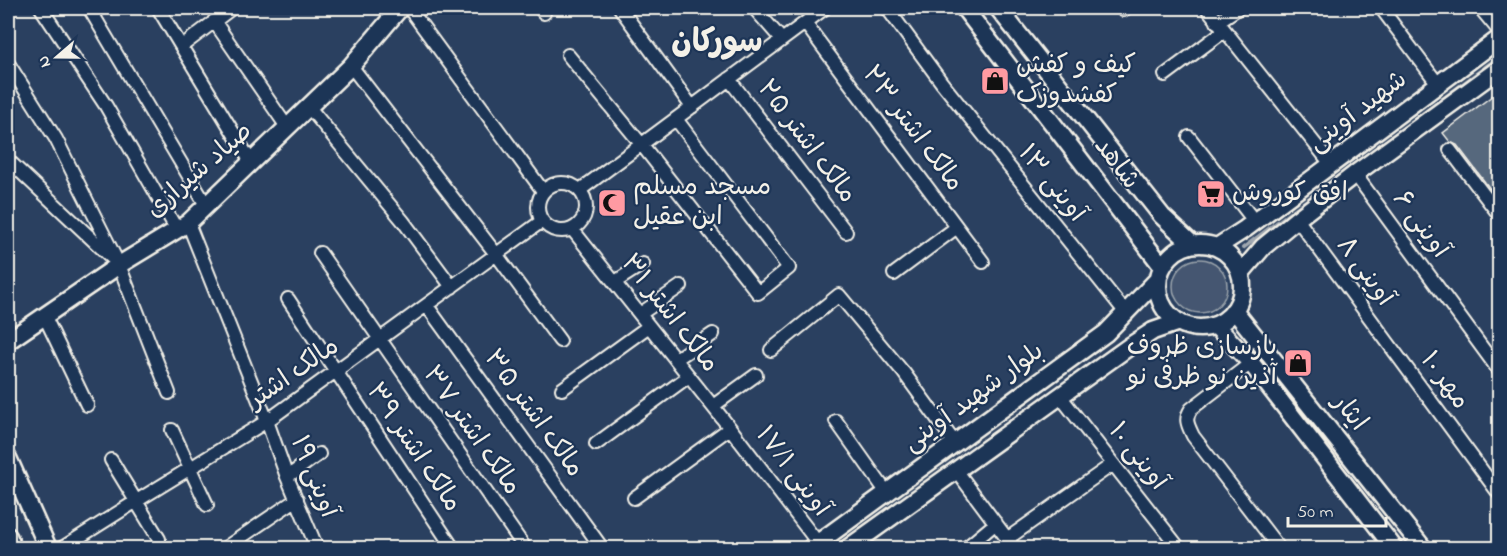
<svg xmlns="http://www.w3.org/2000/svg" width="1507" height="556" font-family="'Indie Flower','Playpen Sans Arabic',sans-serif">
  <rect width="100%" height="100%" fill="#2a4060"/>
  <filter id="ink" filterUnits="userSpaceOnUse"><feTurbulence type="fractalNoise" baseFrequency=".0167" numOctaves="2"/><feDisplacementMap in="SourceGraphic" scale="12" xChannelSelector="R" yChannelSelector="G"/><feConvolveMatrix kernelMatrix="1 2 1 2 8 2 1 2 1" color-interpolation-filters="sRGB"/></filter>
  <g filter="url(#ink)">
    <!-- green -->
    <path fill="#445771" stroke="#9ca4ac" stroke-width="1.5" d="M1173 286a27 27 0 1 1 54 0a27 27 0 1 1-54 0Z"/>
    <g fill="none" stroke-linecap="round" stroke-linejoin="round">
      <!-- stream -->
      <path stroke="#a1a8b0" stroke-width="4" d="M1243,248L1500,56"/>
    </g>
    <!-- building -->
    <path fill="#56677d" stroke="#f4f1e8" stroke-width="1.5" d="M1500,90V202L1457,145L1450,142L1443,133Z"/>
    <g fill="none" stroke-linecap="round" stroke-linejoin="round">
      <!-- street casing -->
      <g stroke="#f4f1e8" stroke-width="16">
        <path id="street" d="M41,8L106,106L177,230
          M89,8L206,205
          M158,8L251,162
          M409,8L543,191
          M540,8L544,13
          M620,8L692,107
          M754,8L782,40
          M887,8L942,83L1126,313
          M1121,8L1123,10L1126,8
          M1207,8L1331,164
          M1381,8L1438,84
          M1480,8L1500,32
          M214,21L287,127
          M1217,22L1238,8
          M805,23L983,262
          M182,46L232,8
          M568,55L642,145L758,293L789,268L676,119
          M8,63L56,139L119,265L169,393
          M351,66L496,254L560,341
          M1165,75L1224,31
          M729,79L846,232
          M308,106L403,221L452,287
          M1189,137L1255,222
          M1450,150L1500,216
          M8,160L112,258
          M1355,174L1500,372
          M538 207a24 24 0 1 1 48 0a24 24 0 1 1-48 0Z
          M580,190L825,8
          M1297,219L1500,495
          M188,223L267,421L287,477L317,548
          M572,229L730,428L818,543
          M320,253L525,548
          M894,274L957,227
          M615,282L643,264
          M288,299L453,548
          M427,306L602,548
          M640,314L681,286
          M45,317L87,405
          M771,350L839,295L904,373L955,443
          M676,359L713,334
          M1251,363L1191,409C1184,420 1188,425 1193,436L1279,548
          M562,389L649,326
          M1060,396L1179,548
          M713,406L756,375
          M836,421L887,493
          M172,430L207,505
          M596,444L689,376
          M111,460L159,539
          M956,470L1014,548
          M287,477L319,454
          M634,498L730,428
          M1007,539L1113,464
          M62,548L135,502L267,421L542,221
          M225,548L297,499
          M966,548L996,523"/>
      </g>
      <!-- secondary casing -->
      <g stroke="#f4f1e8" stroke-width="21">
        <path id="secondary" d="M964,8L1162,266
          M998,8L1162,216L1192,244
          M1158 286a42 42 0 1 1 84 0a42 42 0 1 1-84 0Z
          M1217,247L1245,229L1500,38
          M1240,274L1263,247L1297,219L1355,174L1500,68
          M1234,310L1423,548
          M1215,325L1251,363L1394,548
          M8,341L119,265L188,223L351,66L400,8
          M8,458L48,548
          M8,536L13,548
          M811,548L1106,333L1158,279
          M848,548L1130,346L1153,331L1179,322"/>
      </g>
      <!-- street -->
      <use href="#street" stroke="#1d3557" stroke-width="12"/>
      <!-- secondary -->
      <use href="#secondary" stroke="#1d3557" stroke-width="16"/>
    </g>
  </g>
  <!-- icons -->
  <defs>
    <g id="shop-square" transform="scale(1.5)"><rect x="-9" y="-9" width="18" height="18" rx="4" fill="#ff9aa2" stroke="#1d3557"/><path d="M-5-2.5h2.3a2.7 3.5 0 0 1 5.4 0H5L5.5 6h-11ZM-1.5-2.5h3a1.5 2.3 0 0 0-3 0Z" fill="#111"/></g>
    <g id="supermarket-square" transform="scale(1.5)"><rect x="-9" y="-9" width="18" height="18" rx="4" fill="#ff9aa2" stroke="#1d3557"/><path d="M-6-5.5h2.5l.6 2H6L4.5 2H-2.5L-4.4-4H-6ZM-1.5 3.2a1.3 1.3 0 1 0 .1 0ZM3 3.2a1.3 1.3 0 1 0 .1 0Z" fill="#111"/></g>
    <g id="mosque-square" transform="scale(1.5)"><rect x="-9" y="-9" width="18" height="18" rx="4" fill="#ff9aa2" stroke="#1d3557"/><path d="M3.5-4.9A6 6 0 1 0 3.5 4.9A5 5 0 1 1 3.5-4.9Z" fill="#111"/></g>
  </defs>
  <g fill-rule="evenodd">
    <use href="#shop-square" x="995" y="81"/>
    <use href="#supermarket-square" x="1211" y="194"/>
    <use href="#mosque-square" x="612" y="203"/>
    <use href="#shop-square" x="1298" y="363"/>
  </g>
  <g text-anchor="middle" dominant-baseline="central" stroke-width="4.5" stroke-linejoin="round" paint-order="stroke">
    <!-- poi labels -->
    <g font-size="26" fill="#f4f1e8" stroke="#1d3557" text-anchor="start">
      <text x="1016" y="66">کیف و کفش<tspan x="1016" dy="30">کفشدوزک</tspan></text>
      <text x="633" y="188">مسجد مسلم<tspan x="633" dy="30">ابن عقیل</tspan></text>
      <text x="1232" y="194">افق کوروش</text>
      <text x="1277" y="348" text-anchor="end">بازسازی ظروف<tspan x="1277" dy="30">آذین نو ظرفی نو</tspan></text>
    </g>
    <!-- street labels -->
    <g font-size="26" fill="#f4f1e8" stroke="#1d3557">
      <text transform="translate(1358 112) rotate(-37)">شهید آوینی</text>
      <text transform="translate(912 129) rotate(53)">مالک اشتر ۲۳</text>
      <text transform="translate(806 142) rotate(53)">مالک اشتر ۲۵</text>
      <text transform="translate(1116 164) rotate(53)">شاهد</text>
      <text transform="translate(200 171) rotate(-41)">صیاد شیرازی</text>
      <text transform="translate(1051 184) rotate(51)">آوینی ۱۳</text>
      <text transform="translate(1420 225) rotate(54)">۶ آوینی</text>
      <text transform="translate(1364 272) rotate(54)">۸ آوینی</text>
      <text transform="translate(669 314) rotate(52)">مالک اشتر ۳۱</text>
      <text transform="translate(294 374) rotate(-35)">مالک اشتر</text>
      <text transform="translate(1444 381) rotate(54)">مهر ۱۰</text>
      <text transform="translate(974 398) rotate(-36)">بلوار شهید آوینی</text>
      <text transform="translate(1349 413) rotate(52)">ایثار</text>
      <text transform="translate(533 414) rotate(54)">مالک اشتر ۳۵</text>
      <text transform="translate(471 431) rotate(55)">مالک اشتر ۳۷</text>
      <text transform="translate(413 448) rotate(56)">مالک اشتر ۳۹</text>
      <text transform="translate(1137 457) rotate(52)">۱۰ آوینی</text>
      <text transform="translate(792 472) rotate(53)">آوینی ۱۷/۱</text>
      <text transform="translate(313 477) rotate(68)">آوینی ۱۹</text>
    </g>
    <!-- district labels -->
    <g font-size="32" font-weight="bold" fill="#f4f1e8" stroke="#1d3557">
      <text x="717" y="43">سورکان</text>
    </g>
  </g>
  <!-- margin -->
  <rect width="1507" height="556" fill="none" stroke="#1d3557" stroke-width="30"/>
  <rect x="15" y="15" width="1477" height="526" fill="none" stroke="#f4f1e8" stroke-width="2" filter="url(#ink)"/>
  <!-- north arrow -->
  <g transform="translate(57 57) rotate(250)" stroke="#1d3557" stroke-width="4.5" paint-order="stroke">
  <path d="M0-4.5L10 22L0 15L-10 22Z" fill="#f4f1e8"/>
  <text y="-9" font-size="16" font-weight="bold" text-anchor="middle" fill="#f4f1e8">N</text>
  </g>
  <!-- scale -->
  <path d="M1288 517v9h98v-9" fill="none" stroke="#f4f1e8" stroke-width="3"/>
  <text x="1297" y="517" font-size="18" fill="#f4f1e8" stroke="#1d3557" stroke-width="4.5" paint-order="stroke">50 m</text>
</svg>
